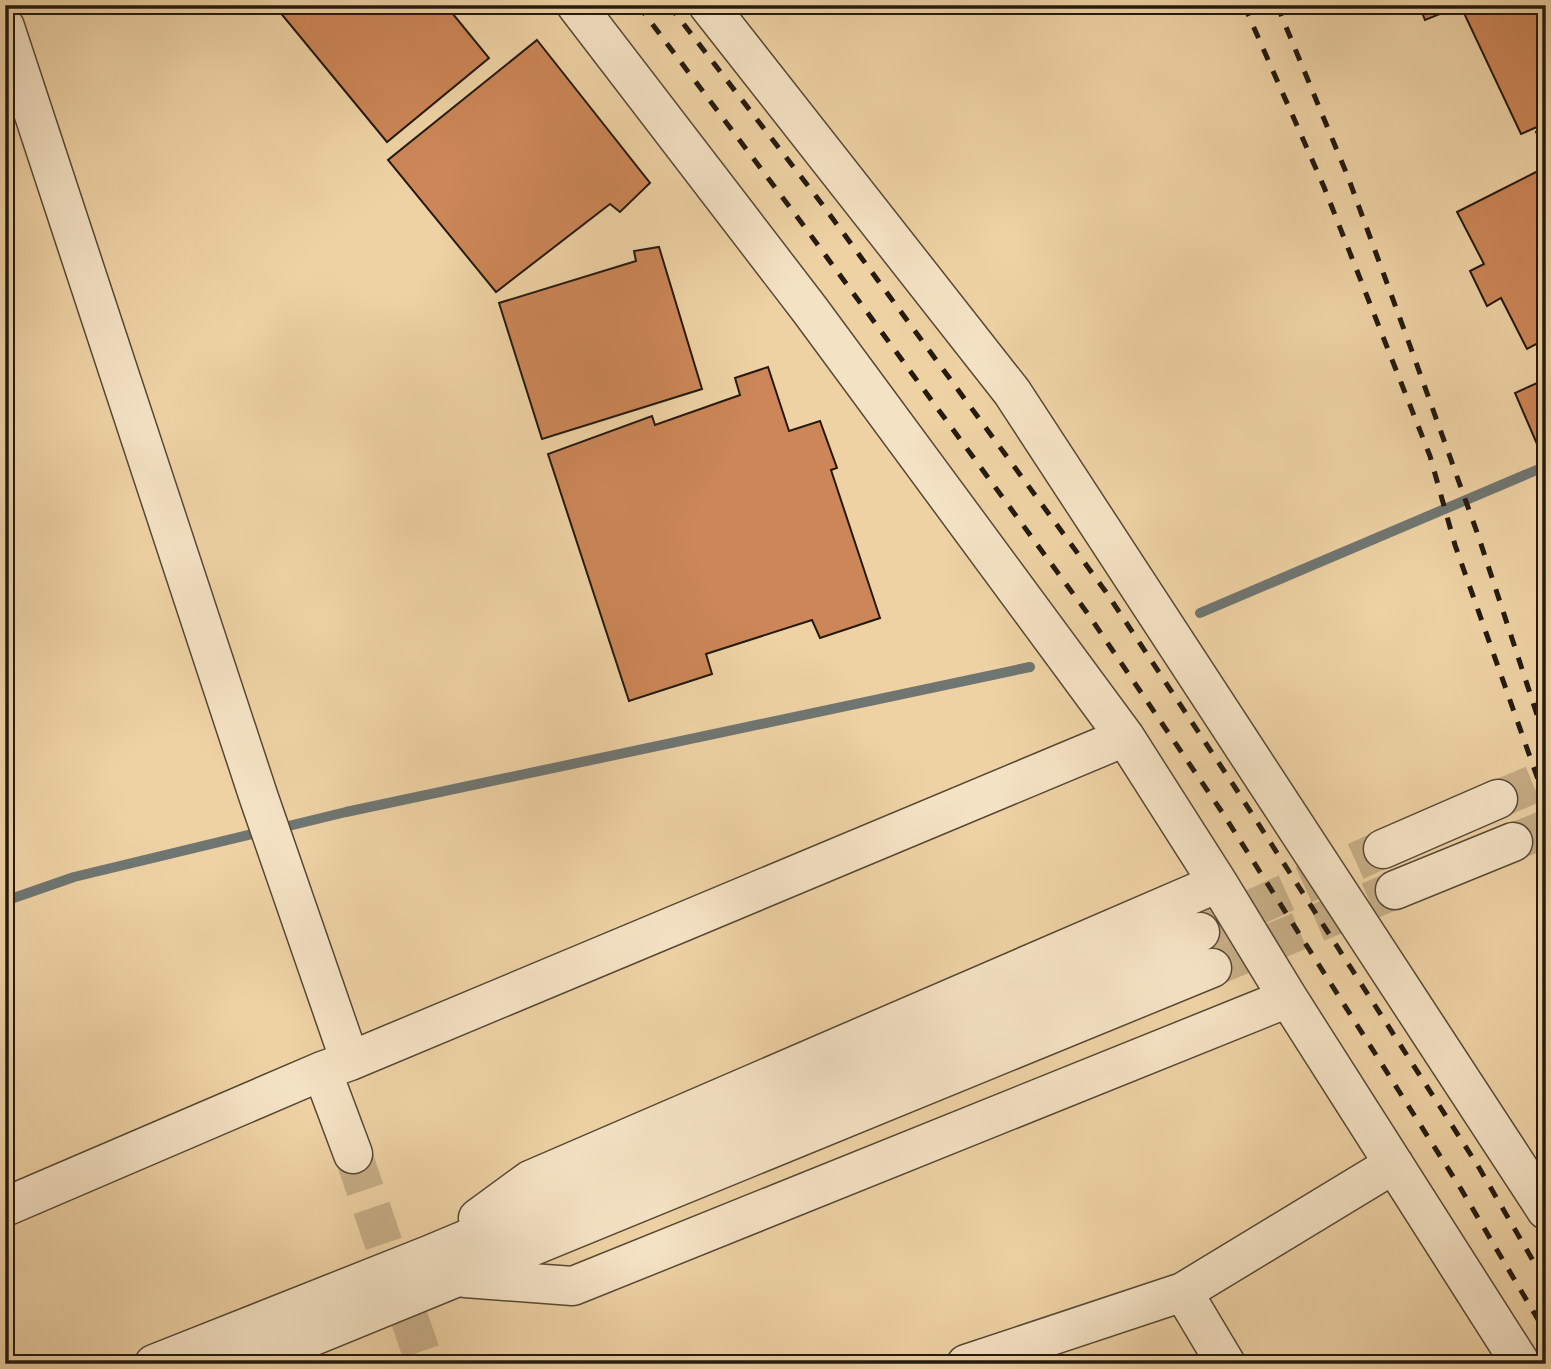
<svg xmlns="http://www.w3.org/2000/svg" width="1551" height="1369" font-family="'EB Garamond',serif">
  <rect width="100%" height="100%" fill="#eed2a4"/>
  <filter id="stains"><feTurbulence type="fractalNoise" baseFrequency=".00286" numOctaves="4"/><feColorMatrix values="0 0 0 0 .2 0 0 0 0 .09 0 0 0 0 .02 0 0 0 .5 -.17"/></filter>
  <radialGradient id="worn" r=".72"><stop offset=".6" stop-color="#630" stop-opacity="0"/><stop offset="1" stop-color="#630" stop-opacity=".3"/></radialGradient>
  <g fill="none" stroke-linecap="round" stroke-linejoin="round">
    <!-- stream -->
    <path stroke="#6f7672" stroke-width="10" d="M1200,613L1546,466
      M276,829L346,812L1030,667
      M5,901L74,877L261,832"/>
  </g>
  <!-- building -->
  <path fill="#cc8657" stroke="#251a10" stroke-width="2" d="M274,5H451L448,8L489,58L387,142Z
    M1419,5H1448L1450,10L1425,20Z
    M1477,5H1546V123L1521,134L1463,11Z
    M537,40L650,183L620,212L610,204L496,292L388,160Z
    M1546,127V137L1540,140L1536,132Z
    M1546,167V339L1527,349L1501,298L1487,306L1470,271L1484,264L1457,212Z
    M659,247L702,389L542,439L499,303L636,261L634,251Z
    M768,367L789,431L820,421L837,468L831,470L880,618L820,638L812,620L706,654L712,674L629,701L548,454L652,416L655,425L740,395L735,378Z
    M1546,379V440L1537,444L1515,393Z"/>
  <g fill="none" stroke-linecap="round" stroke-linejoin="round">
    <!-- minor-tunnel -->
    <path stroke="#c6ad86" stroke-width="38" stroke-dasharray="38 19" stroke-linecap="butt" d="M1498,799L1546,779
      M1513,842L1546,829
      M1200,932L1383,849
      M1212,968L1395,890
      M353,1154L425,1364"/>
    <!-- minor casing -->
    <g stroke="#574835" stroke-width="41">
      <path id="minor" d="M576,5L810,310L1125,737L1218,883L1288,998L1521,1364
        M708,5L1012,392L1546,1210
        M5,27L259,798L350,1061
        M1383,849L1498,799
        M1395,890L1513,842
        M322,1071L353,1154
        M5,1207L322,1071L350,1061L1125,737
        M478,1218L530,1180L1218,883
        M465,1278L573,1286L1288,998
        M1183,1292L1226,1364
        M154,1364L429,1255L1200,932
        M245,1364L1212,968
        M966,1364L1183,1292L1394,1164"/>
    </g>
    <!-- minor -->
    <use href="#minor" stroke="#f4e2c4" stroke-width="38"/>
    <!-- rail -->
    <path stroke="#251a10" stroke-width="5" stroke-dasharray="12 12" stroke-linecap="butt" d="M638,5L804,226L1088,614L1222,812L1461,1189L1546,1333
      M669,5L822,204L1106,592L1238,792L1478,1166L1546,1283
      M1244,5L1324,187L1430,456L1455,545L1546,802
      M1277,5L1348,177L1413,354L1478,535L1546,742"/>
  </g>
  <!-- margin -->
  <rect width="1551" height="1369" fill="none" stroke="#eed2a4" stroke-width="28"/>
  <rect x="7" y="7" width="1537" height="1355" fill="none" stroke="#251a10" stroke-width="3.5"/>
  <rect x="14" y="14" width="1523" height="1341" fill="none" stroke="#251a10" stroke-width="2"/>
  <rect width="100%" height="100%" filter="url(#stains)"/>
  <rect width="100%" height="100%" fill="url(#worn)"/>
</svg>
